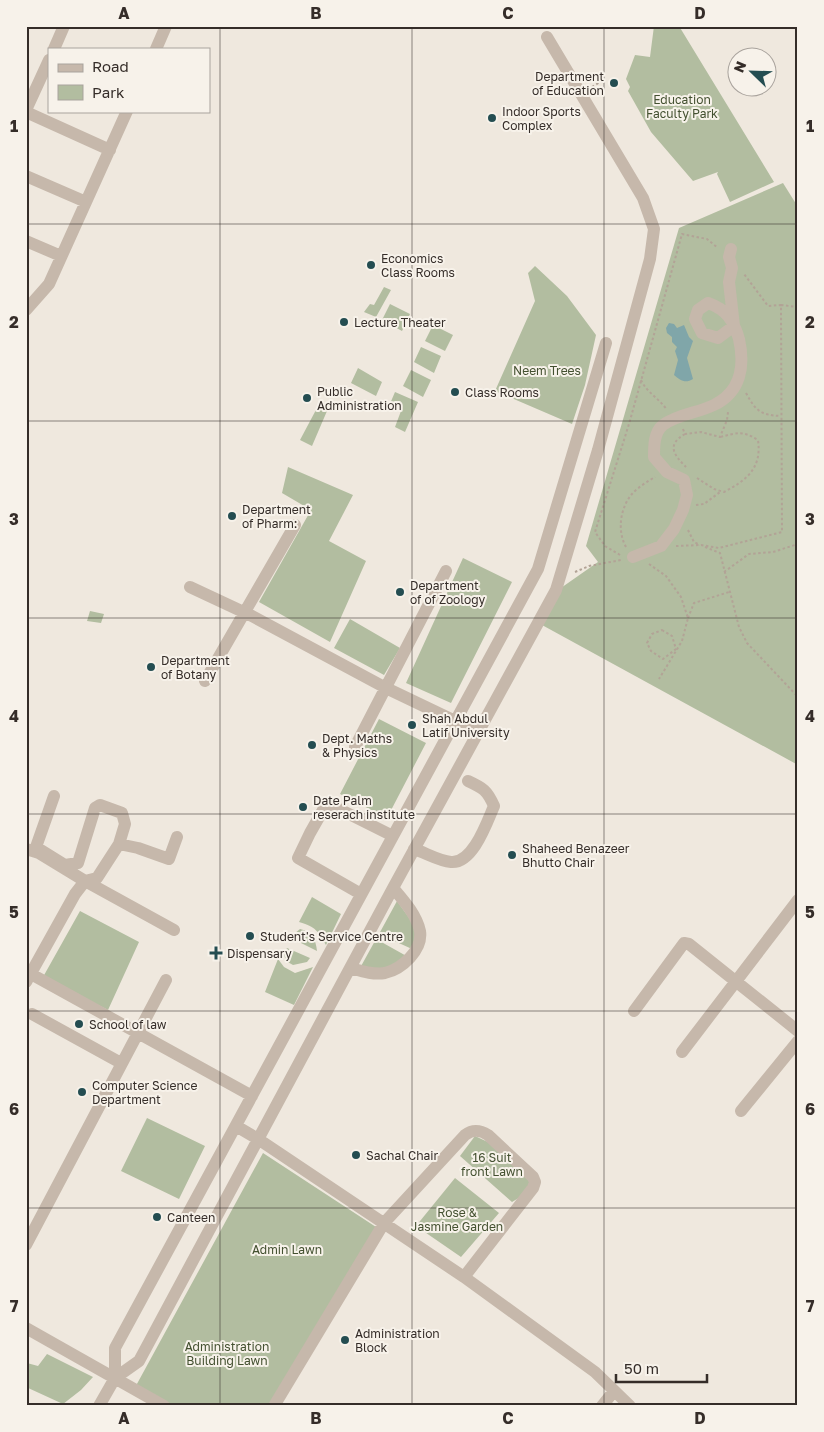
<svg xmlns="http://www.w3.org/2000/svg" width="824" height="1432" font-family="'Golos Text',sans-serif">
  <rect width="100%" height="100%" fill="#efe8de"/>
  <!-- green -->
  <path fill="#b2bda0" d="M654,26H679L774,182L730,202L717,174L718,172L693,181L651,132L628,91L630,87L626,79L635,55L650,57Z
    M783,183L798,207V765L542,625L558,590L598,562L586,546L679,228Z
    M535,266L567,296L596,335L585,385L572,424L495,391L535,301L528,273Z
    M384,287L391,290L376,317L364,312L370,304L374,305Z
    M390,304L410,314L402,331L382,320Z
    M433,325L453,335L445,351L425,341Z
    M421,347L441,356L434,373L414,362Z
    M358,368L382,382L376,396L351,383Z
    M411,370L431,380L423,397L403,386Z
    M395,392L418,402L405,432L395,427L401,411L389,406Z
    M317,408L327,411L312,446L300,440Z
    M288,467L353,495L329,541L366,561L330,642L259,602L311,510L282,493Z
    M463,558L512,582L451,703L406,683Z
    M90,611L104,614L101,623L87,621Z
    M350,619L400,648L384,675L334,648Z
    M379,719L426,743L387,818L340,794Z
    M312,897L341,914L326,945C316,930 318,928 299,922Z
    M397,901L420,933L412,949L379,934Z
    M80,911L139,942L108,1010L43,977Z
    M300,929C312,932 316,940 317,951L293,939L294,934Z
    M376,939L410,958L385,973L360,968Z
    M287,948L310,958L307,962L293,965L286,961L284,954Z
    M278,959L284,967L295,973L313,967L294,1005L265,992Z
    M147,1118L205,1146L179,1199L121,1171Z
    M475,1136L492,1144L530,1182L527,1193L512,1202L460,1156Z
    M263,1153L376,1227L274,1406H156L132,1393Z
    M455,1178L499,1213L461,1257L416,1226Z
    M47,1354L93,1377L81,1390L63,1404L26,1387L27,1363L38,1366Z"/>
  <!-- water -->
  <path fill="#80a6a9" d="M669,323L674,324L677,328L684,325L689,337L693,341L687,358L693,379C685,384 680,380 674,375L678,360L675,351L677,347L672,342V337L667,333L666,328Z"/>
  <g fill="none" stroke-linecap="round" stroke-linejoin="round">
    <!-- path -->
    <path stroke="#b2a396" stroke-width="2" stroke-dasharray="2.5 2.5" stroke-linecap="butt" d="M592,87L600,82
      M781,305L798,307
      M641,380C647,393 659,398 667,410
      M746,393C756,411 760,415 781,416
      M683,429L685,434L701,432L720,437L727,420L728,412
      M685,434C666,445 674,455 686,467
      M697,478L714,489L724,492C747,480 762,468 758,440C742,430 737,433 720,437
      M696,505L704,504L720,492
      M688,530L694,542L700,545
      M676,546L701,545L719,548L782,532L781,305L768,306L744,274
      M626,547C617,531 620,508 632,494C637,488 648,481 655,477
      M705,547L720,553L739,627L747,643L798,697
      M620,555L605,546L595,532L629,424L682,234L707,239L718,248
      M649,564L666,576L681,597L688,618L682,641L659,679
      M575,572L589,566L621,560
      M724,572L749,554L773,552L798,544
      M688,618L694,603L729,592
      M662,630L672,636L676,649L663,659L651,651L647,643L652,634Z"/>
    <!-- minor -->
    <path stroke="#c6b8ab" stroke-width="12" d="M54,49L64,26
      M156,49L166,26
      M26,110L49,60
      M26,112L110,150
      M26,176L86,202
      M26,241L61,256
      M26,310L49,284L127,111
      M633,557L661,546L674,529L683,510L687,495L684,480L667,472L654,457C654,446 654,432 663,425C678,414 698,413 714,405C741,392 745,366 739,339C734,321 726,309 708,303L698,310L695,319L702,333L718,338L734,326L729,282L732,268L729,257L731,249
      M190,587L252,616L386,688L455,721L478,734
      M205,681L295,525
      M355,747L446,571
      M54,796L36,847L65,865L78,863L95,808L100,805L122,813L125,824L119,844
      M26,849L39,853L85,881L75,894L26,982
      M414,849C426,853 439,861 451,862C473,864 487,822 494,806C487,790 483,788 468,781
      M85,881L97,878L119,844L138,848L169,859L177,837
      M85,881L174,930
      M361,894L298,858L310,833L327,803L393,836
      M350,968C361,971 373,975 385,973C402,969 423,950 420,931C416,914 404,901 393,888
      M31,974L252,1096
      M634,1011L684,943L689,944L798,1031
      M32,1014L121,1063
      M682,1052L798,900
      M741,1111L798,1041
      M236,1126L258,1139L464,1277L595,1372L630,1406
      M26,1245L166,980
      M26,1328L164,1406
      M115,1378V1348L538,569L606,343
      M99,1406L115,1378L139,1361L393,888L556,590L598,450L650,259L654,229L643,198L547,37
      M274,1406L384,1223L465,1135C473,1129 480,1130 488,1135L533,1177L535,1182L533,1188L464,1277
      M602,1406L614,1391"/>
  </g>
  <!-- grid -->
  <path fill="none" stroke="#352d29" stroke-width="1" stroke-opacity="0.55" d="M220,26V1406M412,26V1406M604,26V1406M26,224H798M26,421H798M26,618H798M26,814H798M26,1011H798M26,1208H798"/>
  <!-- markers -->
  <g fill="#244d51" stroke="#f7f2ea" stroke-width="2">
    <circle cx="614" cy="83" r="5"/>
    <circle cx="492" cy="118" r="5"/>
    <circle cx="371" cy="265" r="5"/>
    <circle cx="344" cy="322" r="5"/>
    <circle cx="455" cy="392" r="5"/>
    <circle cx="307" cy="398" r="5"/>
    <circle cx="232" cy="516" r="5"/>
    <circle cx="400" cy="592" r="5"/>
    <circle cx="151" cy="667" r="5"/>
    <circle cx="412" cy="725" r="5"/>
    <circle cx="312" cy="745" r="5"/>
    <circle cx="303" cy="807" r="5"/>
    <circle cx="512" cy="855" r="5"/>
    <circle cx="250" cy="936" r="5"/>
    <path d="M213.5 945.5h5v5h5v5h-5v5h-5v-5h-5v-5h5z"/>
    <circle cx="79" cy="1024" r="5"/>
    <circle cx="82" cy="1092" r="5"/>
    <circle cx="356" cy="1155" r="5"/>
    <circle cx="157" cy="1217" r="5"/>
    <circle cx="345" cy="1340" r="5"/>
  </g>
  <g text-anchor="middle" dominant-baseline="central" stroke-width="4" stroke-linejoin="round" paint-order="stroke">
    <!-- poi labels -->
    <g font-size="12" fill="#352d29" stroke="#f7f2ea" text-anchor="start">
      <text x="604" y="76" text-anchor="end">Department<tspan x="604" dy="14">of Education</tspan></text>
      <text x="502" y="111">Indoor Sports<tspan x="502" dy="14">Complex</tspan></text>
      <text x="381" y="258">Economics<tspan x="381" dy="14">Class Rooms</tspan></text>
      <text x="354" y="322">Lecture Theater</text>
      <text x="317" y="391">Public<tspan x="317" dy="14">Administration</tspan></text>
      <text x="465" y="392">Class Rooms</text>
      <text x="242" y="509">Department<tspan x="242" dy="14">of Pharm:</tspan></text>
      <text x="410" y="585">Department<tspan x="410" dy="14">of of Zoology</tspan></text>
      <text x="161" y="660">Department<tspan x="161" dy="14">of Botany</tspan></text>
      <text x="422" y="718">Shah Abdul<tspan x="422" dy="14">Latif University</tspan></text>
      <text x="322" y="738">Dept. Maths<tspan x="322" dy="14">&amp; Physics</tspan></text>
      <text x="313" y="800">Date Palm<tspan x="313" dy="14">reserach institute</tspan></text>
      <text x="522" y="848">Shaheed Benazeer<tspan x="522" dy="14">Bhutto Chair</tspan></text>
      <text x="260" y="936">Student's Service Centre</text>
      <text x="227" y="953">Dispensary</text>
      <text x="89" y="1024">School of law</text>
      <text x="92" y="1085">Computer Science<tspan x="92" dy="14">Department</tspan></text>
      <text x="366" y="1155">Sachal Chair</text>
      <text x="167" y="1217">Canteen</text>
      <text x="355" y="1333">Administration<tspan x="355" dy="14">Block</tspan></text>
    </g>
    <!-- park labels -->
    <g font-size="12" fill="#435030" stroke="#f7f2ea">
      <text x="682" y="99">Education<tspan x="682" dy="14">Faculty Park</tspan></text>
      <text x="547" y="370">Neem Trees</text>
      <text x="492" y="1157">16 Suit<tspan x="492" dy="14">front Lawn</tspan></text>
      <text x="457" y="1212">Rose &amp;<tspan x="457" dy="14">Jasmine Garden</tspan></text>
      <text x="287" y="1249">Admin Lawn</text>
      <text x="227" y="1346">Administration<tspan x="227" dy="14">Building Lawn</tspan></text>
    </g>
  </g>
  <!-- border -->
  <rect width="824" height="1432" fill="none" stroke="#f7f2ea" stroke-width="55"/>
  <!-- legend -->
  <rect x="48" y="48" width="162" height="65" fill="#f7f2ea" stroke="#a9a39d"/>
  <rect x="58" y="64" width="25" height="8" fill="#c6b8ab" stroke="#a9a39d"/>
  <text x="92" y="72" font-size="15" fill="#352d29">Road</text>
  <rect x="58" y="85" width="25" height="15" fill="#b2bda0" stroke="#a9a39d"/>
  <text x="92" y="98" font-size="15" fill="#352d29">Park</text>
  <!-- north arrow -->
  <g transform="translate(752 72) rotate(293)"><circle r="24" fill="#f7f2ea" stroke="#a9a39d"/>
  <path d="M0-4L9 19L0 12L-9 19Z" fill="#244d51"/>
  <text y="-8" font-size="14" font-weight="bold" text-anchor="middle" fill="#352d29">N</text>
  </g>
  <!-- scale -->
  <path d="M616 1374v8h91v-8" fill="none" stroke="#352d29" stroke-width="2.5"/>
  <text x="624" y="1374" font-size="15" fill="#352d29" stroke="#f7f2ea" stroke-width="4" paint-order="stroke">50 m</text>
  <rect x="28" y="28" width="768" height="1376" fill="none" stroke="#352d29" stroke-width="2"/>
  <g font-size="16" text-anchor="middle" font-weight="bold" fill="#352d29">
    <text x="124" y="19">A</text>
    <text x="316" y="19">B</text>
    <text x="508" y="19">C</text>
    <text x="700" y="19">D</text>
    <text x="14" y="132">1</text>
    <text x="810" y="132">1</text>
    <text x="14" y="328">2</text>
    <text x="810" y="328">2</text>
    <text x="14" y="525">3</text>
    <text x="810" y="525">3</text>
    <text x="14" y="722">4</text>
    <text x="810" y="722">4</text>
    <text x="14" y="918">5</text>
    <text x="810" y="918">5</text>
    <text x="14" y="1115">6</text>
    <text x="810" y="1115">6</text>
    <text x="14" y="1312">7</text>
    <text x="810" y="1312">7</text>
    <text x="124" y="1424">A</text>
    <text x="316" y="1424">B</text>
    <text x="508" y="1424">C</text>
    <text x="700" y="1424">D</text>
  </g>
</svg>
